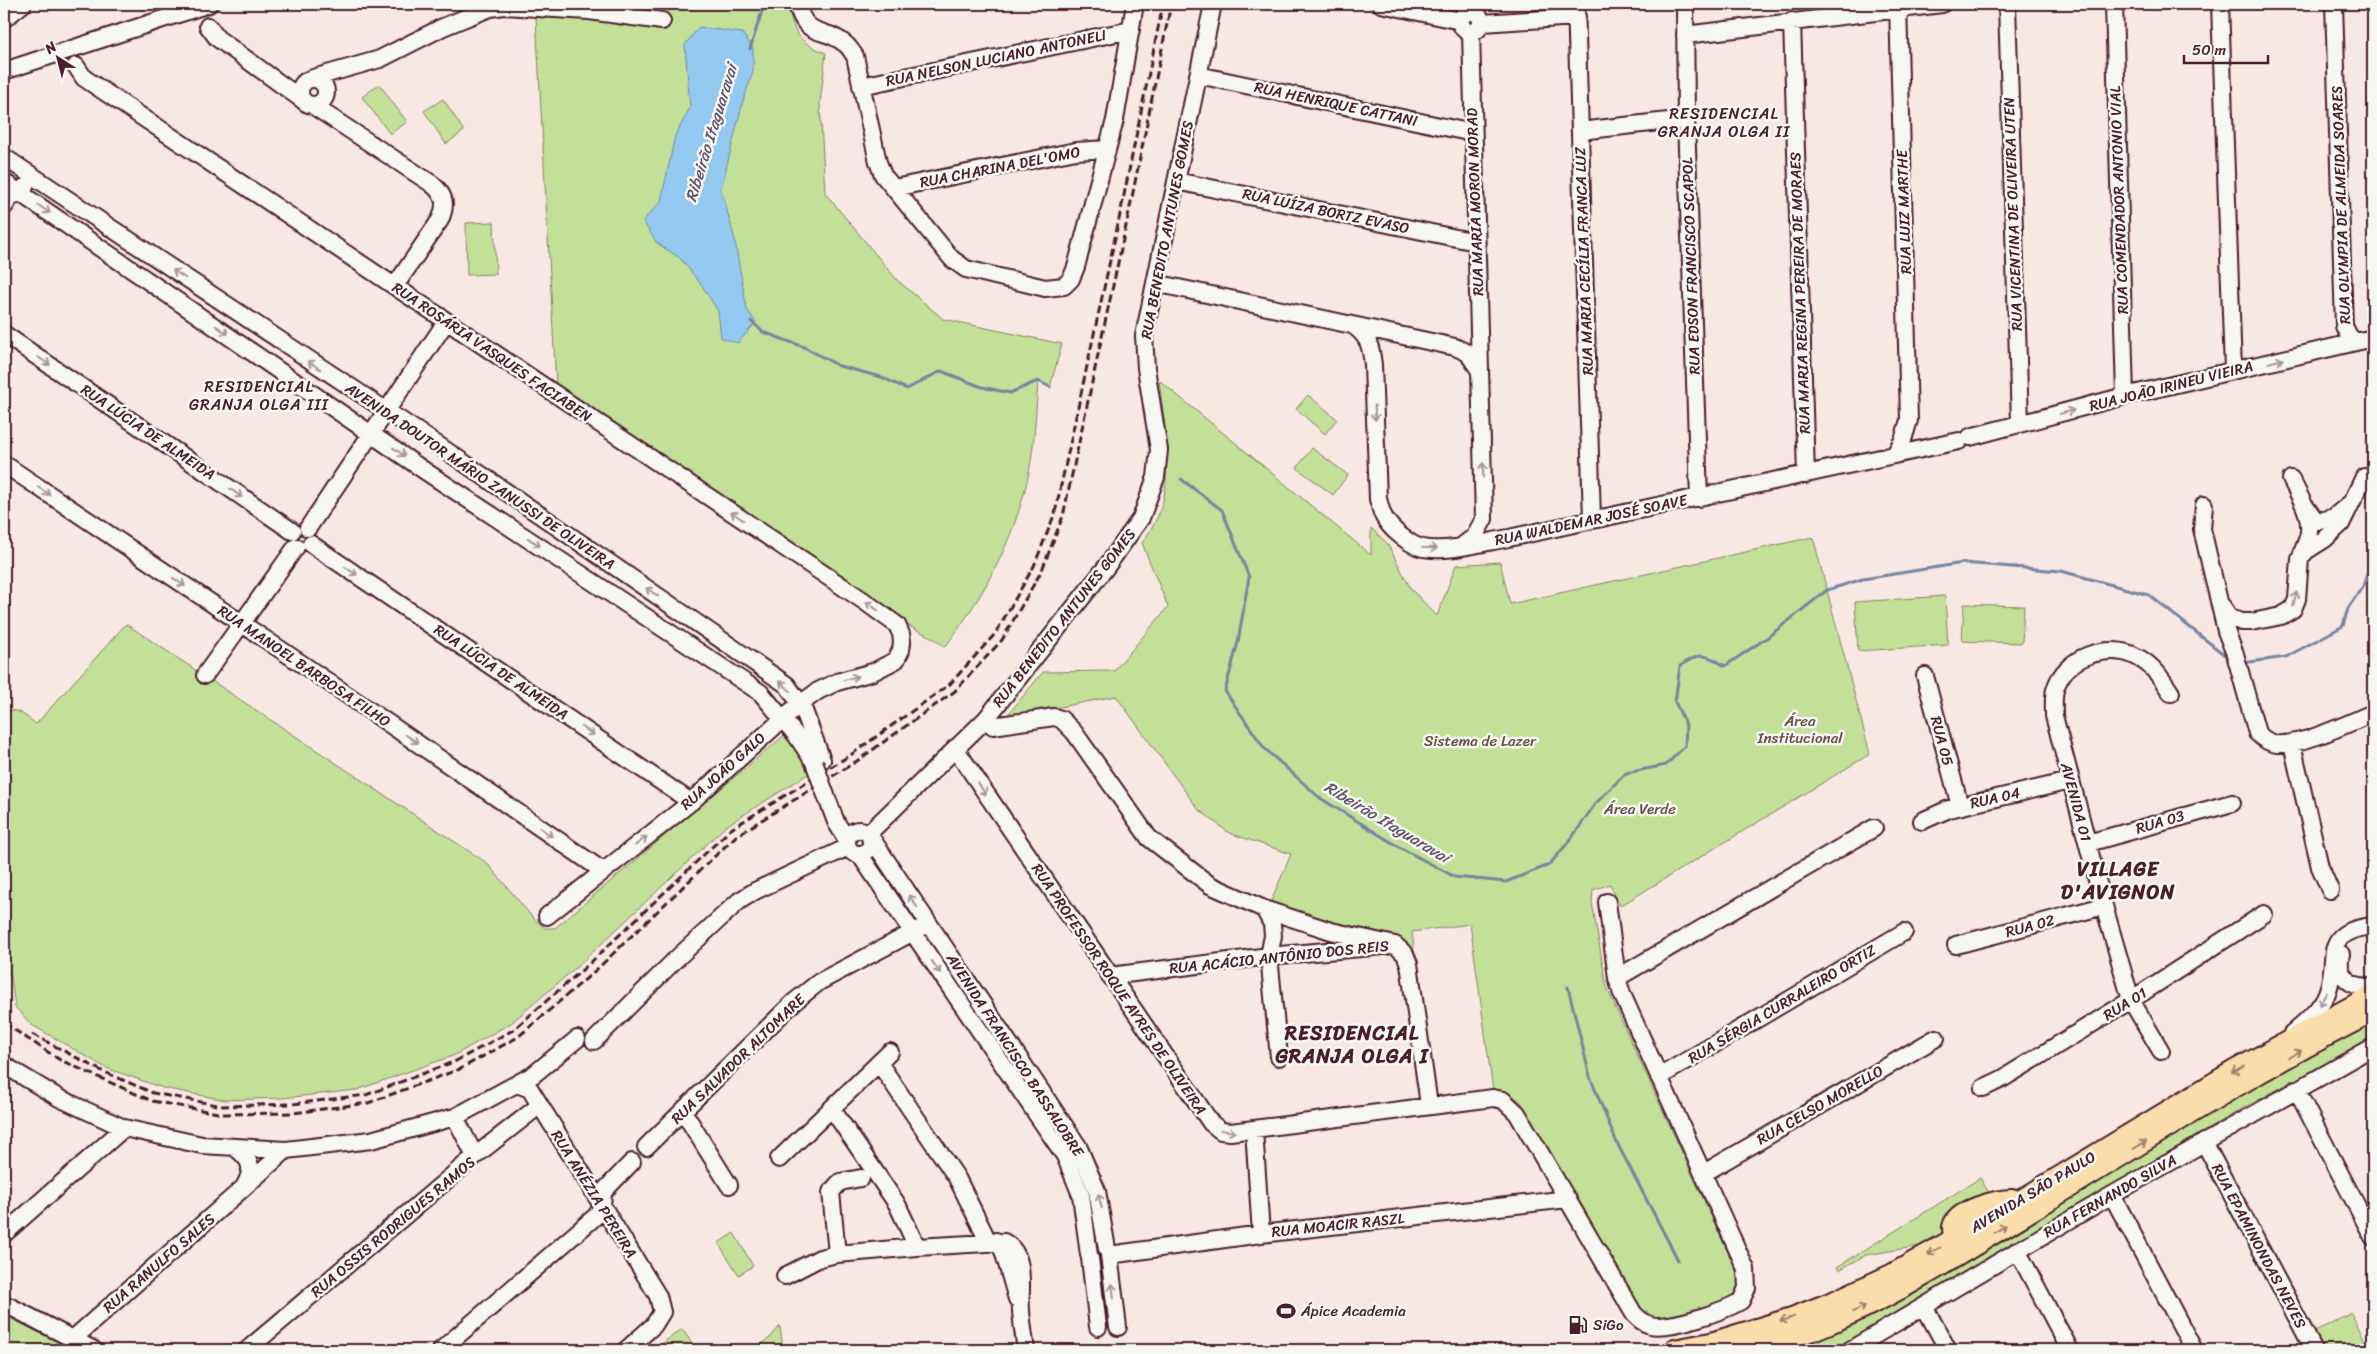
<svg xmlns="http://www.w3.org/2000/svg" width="2377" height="1354" font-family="Sriracha,sans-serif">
  <rect width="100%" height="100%" fill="#f7e8e4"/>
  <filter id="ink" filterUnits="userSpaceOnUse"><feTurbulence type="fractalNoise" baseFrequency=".02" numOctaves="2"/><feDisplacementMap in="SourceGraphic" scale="10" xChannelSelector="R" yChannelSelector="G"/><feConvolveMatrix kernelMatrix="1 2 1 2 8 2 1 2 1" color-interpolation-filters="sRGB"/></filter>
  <g filter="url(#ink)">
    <!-- green -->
    <path fill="#c2e098" stroke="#868062" d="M538,4H787C795,33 796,41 826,53L820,104L825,193L897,280L943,319L1062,344L1050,387L1038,381C1036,408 1035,435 1031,462C1018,533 988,590 945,647C934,637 922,633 909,626L556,385L536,17Z
      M379,84L407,122L390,134L362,97Z
      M443,99L464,131L446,144L424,111Z
      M494,222L496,274L467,275L466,223Z
      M1159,380L1371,555V528L1387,543L1411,589L1437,616L1456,565L1500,562L1510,604L1813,537L1870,754L1620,906L1610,884L1593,890L1592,902L1606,984L1613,1002L1736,1270L1739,1287L1733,1297L1721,1306L1666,1318H1649L1637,1310L1521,1102L1509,1093L1493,1091L1470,924L1412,932L1414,948L1409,951L1334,923L1270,904L1291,854L1229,833L1198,809L1116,696L1005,718L1043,672L1114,671L1168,607L1142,543C1148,534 1154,525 1158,516C1174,479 1164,419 1159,380Z
      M1308,395L1337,419L1325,434L1296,409Z
      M1312,448L1348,475L1333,495L1297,468Z
      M1945,596L1948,645L1858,651L1855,602Z
      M1964,604L2024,606L2022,643L1962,641Z
      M126,624L487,863L534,919L545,928H555L786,734L808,761V774L726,826L579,965L511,1023L455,1055L357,1090L283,1098L225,1100L163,1088L106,1068L32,1025L15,1007L11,977L4,968V802L9,775L4,769V709L20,712L36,724Z
      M2373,1018V1038L2247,1106L1832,1350H1786L2056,1202Z
      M1980,1178L1997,1206L1925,1245L1866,1255L1839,1270L1837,1267Z
      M734,1233L753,1266L739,1275L718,1243Z
      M2351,1313L2367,1344L2354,1350H2324L2315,1332Z
      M4,1315L73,1350H11L4,1328Z
      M780,1326L783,1350H753L771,1337Z
      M682,1329L692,1343L701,1350H653Z"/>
    <!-- water -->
    <path fill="#93c9f1" stroke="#7685a2" d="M699,27L742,33L753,48V72L743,101L721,189L734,236L747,310L756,322L738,343L721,338L718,311L703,287L681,259L657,243L643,221L661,201L675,136L690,108L685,45Z"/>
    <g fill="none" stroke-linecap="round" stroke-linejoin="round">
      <!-- stream -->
      <path stroke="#7685a2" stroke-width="3" d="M722,4L763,8L750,49
        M751,321L763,332L804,347L839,366L881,377L907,389L941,371L982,387L1010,393L1038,381L1050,387
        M1181,479L1222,510L1249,577L1238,642L1225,691L1264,748L1320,798L1399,847L1455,877L1506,882L1549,865L1571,839L1595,804L1626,773L1666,765L1685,746L1686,725L1675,702L1680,666C1701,652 1704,653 1725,666L1768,637L1827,590L1863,579L1963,563L2061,571L2149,595L2231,660
        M2243,663L2286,657L2343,626L2348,608L2363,586L2373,557
        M1568,987L1590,1077L1617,1143L1678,1260"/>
      <!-- minor casing -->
      <g stroke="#4a1f2b" stroke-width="20">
        <path id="minor" d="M797,4C807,40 823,26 844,43C849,46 851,51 855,56L878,162L883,175L952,259L966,269L1045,288L1064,286L1071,279L1076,267L1115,120L1135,4
          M1381,4L1461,21
          M1576,4L1592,519
          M1685,4L1686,119L1699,498
          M2007,4L2020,424
          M2114,4L2125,396
          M2220,4L2233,370
          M2334,4L2344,326L2349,336L2356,342
          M1461 22a10 10 0 1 1 20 0a10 10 0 1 1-20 0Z
          M4,19L23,4
          M1792,21L1806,475
          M1482,23L1577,17
          M208,26L217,38L304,101
          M1685,35L1942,4
          M76,66L84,78L864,601L897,625L901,634L902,642L901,650L896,660L873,672L837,682L818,691L796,707L691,802L547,916
          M4,71L209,4
          M1198,75L1473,133
          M313,78L380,59L443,27L490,8L504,6L589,11L662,21
          M300 92a13 13 0 1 1 26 0a13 13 0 1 1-26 0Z
          M861,86L1131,30
          M312,105L432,184C445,195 447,204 440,220L395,286
          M1580,131L1686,119
          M4,157L441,447L787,685L803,708L822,760
          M1176,181L1476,242
          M4,182L425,471L761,693L796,735L814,762
          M894,188L1076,151L1107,149
          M4,207L10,198L25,187
          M1155,283L1455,347L1468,353L1480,371
          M1354,326C1369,337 1371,347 1373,365L1378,499C1380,505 1381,512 1384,517C1390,529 1411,546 1423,548C1447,553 1485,542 1509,538L1959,441
          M4,334L292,531
          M1970,437L2125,396L2373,338
          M1895,454L1903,440L1909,420L1898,4
          M4,464L305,666L603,871
          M2291,479C2298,494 2311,513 2309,531C2309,539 2303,548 2301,557
          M2204,505L2202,529L2226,631L2235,654L2257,733C2263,739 2269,743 2277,744C2302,746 2349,723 2373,713
          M2305,506L2314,518L2320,521L2334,517L2348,505
          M308,528L446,322
          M311,544L691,802
          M1462,546L1474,537L1484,519L1471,32
          M2222,606L2230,618L2242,622H2252L2281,616L2293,609L2297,599L2300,559L2306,551L2325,539L2341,524L2364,477
          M205,675L296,547
          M1925,676L1960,806
          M986,719L993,726L1054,717L1061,719L1074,732L1149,838L1210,885L1264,909L1331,931L1395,945
          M2292,744L2320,867L2330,890
          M955,748L1211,1123L1221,1131L1231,1132L1493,1098L1503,1100L1517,1113L1634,1314C1639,1319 1643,1323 1650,1325C1669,1330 1724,1311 1741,1301L1747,1288L1746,1269L1622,994L1617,978L1607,902
          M824,790L836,822L847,840
          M1922,821L1949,809L2070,781
          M847 842a12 12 0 1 1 24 0a12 12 0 1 1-24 0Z
          M869,833L986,719L1107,566L1141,518L1156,477L1159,450L1146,368L1144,336L1213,4
          M872,839L1078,1146L1097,1191L1107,1249
          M2088,843L2232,803
          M860,855L1065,1156L1081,1195L1089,1255
          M1264,909L1272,924L1273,936L1269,956L1279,1057
          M1956,945L2104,906
          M2341,954C2335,977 2352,989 2373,986
          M1110,976L1269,956L1395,945L1405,954L1409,964L1429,1105
          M1617,978L1874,828
          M2292,1033C2305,1022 2321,1009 2327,993C2341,957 2318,932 2373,926
          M594,1041L675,960L739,901L755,891L848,847
          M2161,1051L2131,1000L2104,906L2054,716C2054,708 2053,698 2055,690C2064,656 2109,642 2137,657C2153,665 2162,679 2171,693
          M879,1063L957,1178L988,1241
          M4,1065L59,1098L124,1128L202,1145L286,1150L371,1140L455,1117L533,1075L577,1039
          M1659,1077L1904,932
          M517,1084L530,1089L658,1296L662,1312L654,1325L626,1350
          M1983,1088L2002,1079L2131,1000L2264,914
          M2296,1089L2373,1237
          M832,1109L897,1204L917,1247
          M683,1111L729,1185
          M455,1117L475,1156
          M1254,1130L1261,1234
          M2204,1142L2314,1350
          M234,1147C251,1159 255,1168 244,1187
          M646,1147L794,1002L819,982L921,928
          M779,1159L890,1052
          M1704,1173L1936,1038
          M2112,1195L2194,1350
          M4,1234L124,1128
          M996,1241L1003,1250L1017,1299
          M2017,1250L2070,1350
          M837,1254L831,1192L840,1182L861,1178
          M1090,1258L1098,1327
          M785,1276L820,1258L837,1254L917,1247L1004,1242C1028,1255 1019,1289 1021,1311C1022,1324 1024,1337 1026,1350
          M4,1306L11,1307L94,1350
          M1924,1306L1948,1350
          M1118,1327L1109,1255L1261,1234L1568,1199
          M74,1338L286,1150
          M247,1350L475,1156L540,1105
          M441,1350L596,1216L602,1207L603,1192L632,1162
          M1850,1350L2112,1195L2373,1047"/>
      </g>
      <!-- major casing -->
      <g stroke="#4a1f2b" stroke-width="24">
        <path id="major" d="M1954,1239C1954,1236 1953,1231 1953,1227C1956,1210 1998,1200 2012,1200
          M1674,1350L1711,1343L1792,1318L1833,1302L1893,1274L2000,1213L2234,1071L2373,995
          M1746,1350C1769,1343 1793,1337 1815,1329C1893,1299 1965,1250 2037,1207C2147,1140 2257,1069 2373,1012"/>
      </g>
      <!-- minor -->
      <use href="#minor" stroke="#f6f6f2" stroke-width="16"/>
      <!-- major -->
      <use href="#major" stroke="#f9deab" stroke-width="20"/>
      <!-- rail -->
      <path stroke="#4a1f2b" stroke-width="3" stroke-dasharray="8 4" stroke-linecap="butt" d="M4,1023L60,1060L152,1101L223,1114L293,1113L368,1103L460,1069L518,1037L595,971L736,836L857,761L955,691L1002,640L1042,570L1063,516L1129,212L1171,4
        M32,1034L102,1071L153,1093L223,1106L292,1104L366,1095L456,1061L513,1030L589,964L731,829L852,754L950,684L995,634L1034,566L1055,513L1121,210L1163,4"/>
      <!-- minor-bridge casing -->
      <g stroke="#4a1f2b" stroke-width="20" stroke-linecap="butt">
        <path id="minor-bridge" d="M814,762L824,790"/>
      </g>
      <!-- minor-bridge -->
      <use href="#minor-bridge" stroke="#f6f6f2" stroke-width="16"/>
    </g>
    <!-- one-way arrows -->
    <defs><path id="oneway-shaft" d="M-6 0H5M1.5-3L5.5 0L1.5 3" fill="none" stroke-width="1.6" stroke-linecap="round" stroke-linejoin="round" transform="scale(1.25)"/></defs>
    <g stroke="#a99598">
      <use href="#oneway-shaft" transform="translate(44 209) rotate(34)"/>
      <use href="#oneway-shaft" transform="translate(179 274) rotate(-146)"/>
      <use href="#oneway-shaft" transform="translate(222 330) rotate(34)"/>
      <use href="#oneway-shaft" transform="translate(44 361) rotate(34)"/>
      <use href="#oneway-shaft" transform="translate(2276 361) rotate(-13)"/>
      <use href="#oneway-shaft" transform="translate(314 365) rotate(-147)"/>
      <use href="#oneway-shaft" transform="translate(2067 412) rotate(-15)"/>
      <use href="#oneway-shaft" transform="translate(1375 413) rotate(88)"/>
      <use href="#oneway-shaft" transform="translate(399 452) rotate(36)"/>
      <use href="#oneway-shaft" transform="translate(1483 470) rotate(-91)"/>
      <use href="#oneway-shaft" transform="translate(44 491) rotate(34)"/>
      <use href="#oneway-shaft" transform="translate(236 493) rotate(35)"/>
      <use href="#oneway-shaft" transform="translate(737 516) rotate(-146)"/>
      <use href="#oneway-shaft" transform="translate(534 542) rotate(33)"/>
      <use href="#oneway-shaft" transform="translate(1430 548) rotate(2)"/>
      <use href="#oneway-shaft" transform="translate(351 571) rotate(34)"/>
      <use href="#oneway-shaft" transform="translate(179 582) rotate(34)"/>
      <use href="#oneway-shaft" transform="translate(652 592) rotate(-146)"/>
      <use href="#oneway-shaft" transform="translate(2295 599) rotate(-76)"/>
      <use href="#oneway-shaft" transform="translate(872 606) rotate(-144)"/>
      <use href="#oneway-shaft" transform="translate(851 678) rotate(-16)"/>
      <use href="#oneway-shaft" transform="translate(785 686) rotate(-137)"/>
      <use href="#oneway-shaft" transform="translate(588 731) rotate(34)"/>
      <use href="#oneway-shaft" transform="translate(412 739) rotate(35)"/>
      <use href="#oneway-shaft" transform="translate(982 789) rotate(56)"/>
      <use href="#oneway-shaft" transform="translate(546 832) rotate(35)"/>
      <use href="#oneway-shaft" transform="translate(641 841) rotate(-38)"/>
      <use href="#oneway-shaft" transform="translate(913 901) rotate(-124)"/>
      <use href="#oneway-shaft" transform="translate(936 967) rotate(55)"/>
      <use href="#oneway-shaft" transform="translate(2323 999) rotate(121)"/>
      <use href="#oneway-shaft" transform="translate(1228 1131) rotate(8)"/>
      <use href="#oneway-shaft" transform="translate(1100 1201) rotate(-104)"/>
      <use href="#oneway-shaft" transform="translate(1113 1291) rotate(-97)"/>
    </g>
    <g stroke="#a27e6b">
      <use href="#oneway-shaft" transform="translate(2295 1054) rotate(-30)"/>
      <use href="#oneway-shaft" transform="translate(2238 1069) rotate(151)"/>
      <use href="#oneway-shaft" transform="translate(2140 1145) rotate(-31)"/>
      <use href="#oneway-shaft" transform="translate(2000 1229) rotate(-31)"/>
      <use href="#oneway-shaft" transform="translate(1934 1251) rotate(150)"/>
      <use href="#oneway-shaft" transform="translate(1859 1309) rotate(-24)"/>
      <use href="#oneway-shaft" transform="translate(1787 1319) rotate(162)"/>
    </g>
  </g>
  <!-- icons -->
  <defs>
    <g id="stadium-bare" transform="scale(1.5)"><path d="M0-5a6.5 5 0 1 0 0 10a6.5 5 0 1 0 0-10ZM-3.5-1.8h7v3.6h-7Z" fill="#4a1f2b" stroke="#f6f6f2" stroke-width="2.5" paint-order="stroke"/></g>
    <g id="fuel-bare" transform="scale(1.5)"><path d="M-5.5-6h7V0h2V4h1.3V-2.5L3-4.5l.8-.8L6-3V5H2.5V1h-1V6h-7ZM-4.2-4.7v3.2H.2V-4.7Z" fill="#4a1f2b" stroke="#f6f6f2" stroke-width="2.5" paint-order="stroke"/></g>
  </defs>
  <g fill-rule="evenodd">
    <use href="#stadium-bare" x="1286" y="1311"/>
    <use href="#fuel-bare" x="1578" y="1325"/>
  </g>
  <g text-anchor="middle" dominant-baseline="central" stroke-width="5" stroke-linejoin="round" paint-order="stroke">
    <!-- street labels -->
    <g font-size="15" fill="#4a1f2b" stroke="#f6f6f2">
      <text transform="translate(996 58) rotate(-12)">RUA NELSON LUCIANO ANTONELI</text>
      <text transform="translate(1336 104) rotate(12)">RUA HENRIQUE CATTANI</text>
      <text transform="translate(1000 167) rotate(-11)">RUA CHARINA DEL'OMO</text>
      <text transform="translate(2119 200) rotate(-92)">RUA COMENDADOR ANTONIO VIAL</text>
      <text transform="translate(1475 202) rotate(-92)">RUA MARIA MORON MORAD</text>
      <text transform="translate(2341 205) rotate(-92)">RUA OLYMPIA DE ALMEIDA SOARES</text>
      <text transform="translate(1326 211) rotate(12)">RUA LUÍZA BORTZ EVASO</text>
      <text transform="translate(1904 212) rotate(-92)">RUA LUIZ MARTHE</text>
      <text transform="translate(2013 214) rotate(-92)">RUA VICENTINA DE OLIVEIRA UTEN</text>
      <text transform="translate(1167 230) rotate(-79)">RUA BENEDITO ANTUNES GOMES</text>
      <text transform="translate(1584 261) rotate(-92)">RUA MARIA CECÍLIA FRANCA LUZ</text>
      <text transform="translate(1691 266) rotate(-92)">RUA EDSON FRANCISCO SCAPOL</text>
      <text transform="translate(1800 293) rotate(-92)">RUA MARIA REGINA PEREIRA DE MORAES</text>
      <text transform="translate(492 352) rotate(34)">RUA ROSÁRIA VASQUES FACIABEN</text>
      <text transform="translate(2171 386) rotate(-14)">RUA JOÃO IRINEU VIEIRA</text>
      <text transform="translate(148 432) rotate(34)">RUA LÚCIA DE ALMEIDA</text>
      <text transform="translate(480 476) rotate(34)">AVENIDA DOUTOR MÁRIO ZANUSSI DE OLIVEIRA</text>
      <text transform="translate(1591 520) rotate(-12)">RUA WALDEMAR JOSÉ SOAVE</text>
      <text transform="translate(1064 618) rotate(-52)">RUA BENEDITO ANTUNES GOMES</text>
      <text transform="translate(304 666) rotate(34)">RUA MANOEL BARBOSA FILHO</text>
      <text transform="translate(501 672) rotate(34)">RUA LÚCIA DE ALMEIDA</text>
      <text transform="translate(1942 741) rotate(75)">RUA 05</text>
      <text transform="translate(723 771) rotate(-42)">RUA JOÃO GALO</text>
      <text transform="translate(1995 798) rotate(-13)">RUA 04</text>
      <text transform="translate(2076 802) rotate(75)">AVENIDA 01</text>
      <text transform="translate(2160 822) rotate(-16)">RUA 03</text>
      <text transform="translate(2030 926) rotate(-15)">RUA 02</text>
      <text transform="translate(1279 957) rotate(-6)">RUA ACÁCIO ANTÔNIO DOS REIS</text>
      <text transform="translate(1119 989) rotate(56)">RUA PROFESSOR ROQUE AYRES DE OLIVEIRA</text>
      <text transform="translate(1782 1004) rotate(-31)">RUA SÉRGIA CURRALEIRO ORTIZ</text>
      <text transform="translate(2125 1004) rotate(-32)">RUA 01</text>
      <text transform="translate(1015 1055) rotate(57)">AVENIDA FRANCISCO BASSALOBRE</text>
      <text transform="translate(738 1059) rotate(-44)">RUA SALVADOR ALTOMARE</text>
      <text transform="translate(1820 1105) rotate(-30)">RUA CELSO MORELLO</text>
      <text transform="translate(2033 1192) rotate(-31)">AVENIDA SÃO PAULO</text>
      <text transform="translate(594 1194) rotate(58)">RUA ANÉZIA PEREIRA</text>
      <text transform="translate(2110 1196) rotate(-30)">RUA FERNANDO SILVA</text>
      <text transform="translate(1338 1225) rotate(-6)">RUA MOACIR RASZL</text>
      <text transform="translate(393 1227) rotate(-40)">RUA OSSIS RODRIGUES RAMOS</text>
      <text transform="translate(2259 1246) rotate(62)">RUA EPAMINONDAS NEVES</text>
      <text transform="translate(159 1263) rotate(-41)">RUA RANULFO SALES</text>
    </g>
    <!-- park labels -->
    <g font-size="15" fill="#684f46" stroke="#f6f6f2">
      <text x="1800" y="721">Área<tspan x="1800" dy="17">Institucional</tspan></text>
      <text x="1480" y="741">Sistema de Lazer</text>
      <text x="1640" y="809">Área Verde</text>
    </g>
    <!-- poi labels -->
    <g font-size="15" fill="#4a1f2b" stroke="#f6f6f2" text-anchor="start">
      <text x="1301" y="1311">Ápice Academia</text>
      <text x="1593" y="1325">SiGo</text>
    </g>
    <!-- neighbourhood labels -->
    <g font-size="16" letter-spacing="1" fill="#4a1f2b" stroke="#f6f6f2">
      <text x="1724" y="113">RESIDENCIAL<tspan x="1724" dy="18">GRANJA OLGA II</tspan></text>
      <text x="259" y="386">RESIDENCIAL<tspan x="259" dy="18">GRANJA OLGA III</tspan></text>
    </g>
    <!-- water labels -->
    <g font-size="16" font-style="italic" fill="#605266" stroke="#f6f6f2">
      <text transform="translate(711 133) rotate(-73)">Ribeirão Itaguaravai</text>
      <text transform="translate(1387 822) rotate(31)">Ribeirão Itaguaravai</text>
    </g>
    <!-- district labels -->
    <g font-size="20" font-weight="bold" letter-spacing="1" fill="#4a1f2b" stroke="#f6f6f2">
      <text x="2118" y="869">VILLAGE<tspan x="2118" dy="23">D'AVIGNON</tspan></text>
      <text x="1352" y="1033">RESIDENCIAL<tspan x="1352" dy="23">GRANJA OLGA I</tspan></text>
    </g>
  </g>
  <!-- margin -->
  <rect width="2377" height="1354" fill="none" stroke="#f6f6f2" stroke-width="20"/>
  <rect x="10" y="10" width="2357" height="1334" fill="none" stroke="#4a1f2b" stroke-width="2" filter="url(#ink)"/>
  <!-- north arrow -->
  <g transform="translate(58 58) rotate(324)" stroke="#f6f6f2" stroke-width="4" paint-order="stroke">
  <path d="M0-4L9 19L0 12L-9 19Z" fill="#4a1f2b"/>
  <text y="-8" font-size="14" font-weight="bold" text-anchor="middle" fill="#4a1f2b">N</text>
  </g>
  <!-- scale -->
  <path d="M2184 55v8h84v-8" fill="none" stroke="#4a1f2b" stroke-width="2.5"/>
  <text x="2192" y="55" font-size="15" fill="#4a1f2b" stroke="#f6f6f2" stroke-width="4" paint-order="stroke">50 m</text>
</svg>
